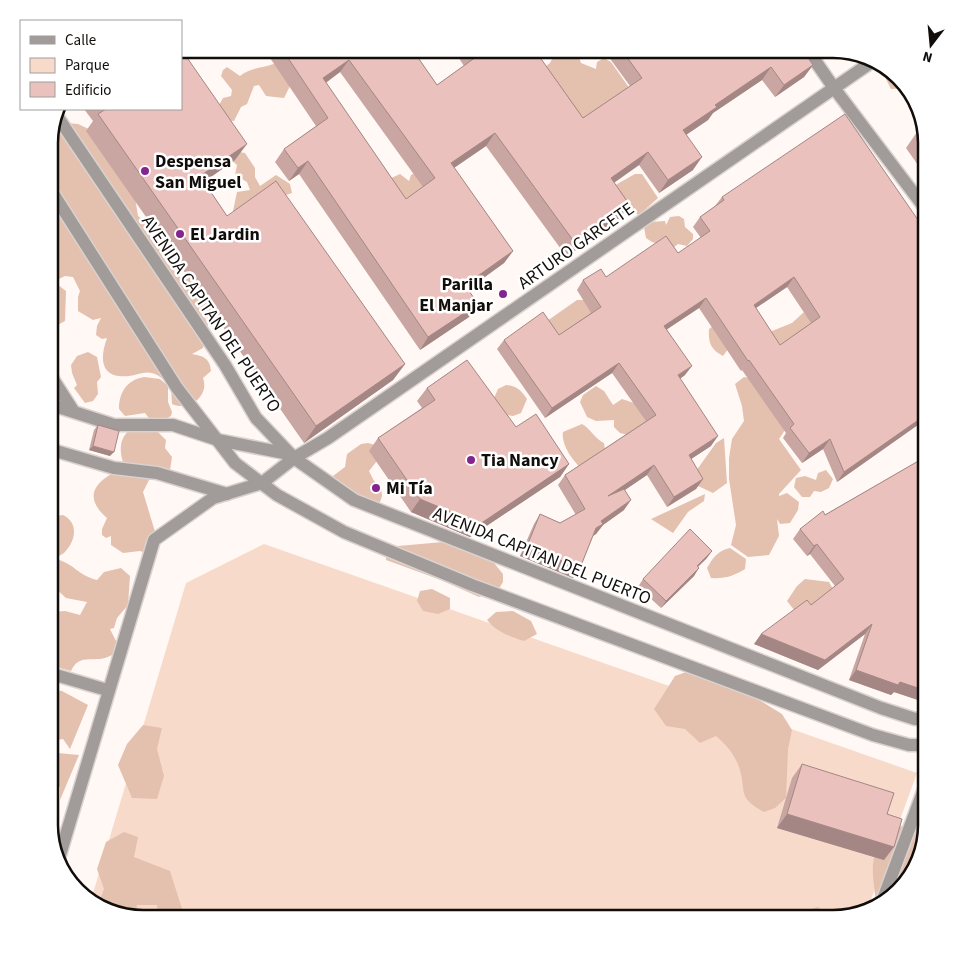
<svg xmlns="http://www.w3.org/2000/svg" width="976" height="967" font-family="'Source Sans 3',sans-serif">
  <rect width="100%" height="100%" fill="#fff8f4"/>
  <!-- green -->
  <path fill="#f8dacb" d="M264,544L917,773L869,905L834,918H148L91,900L186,583Z"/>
  <!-- forest -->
  <path fill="#e4c0af" d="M545,49H588L582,51L579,57L581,63L596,69L597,62L604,58L611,62L630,89L580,123L541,70L550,63L553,57Z
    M278,62L292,82L284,98L266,96L259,85L254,86L247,104L241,107L234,121L225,120L218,107L223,98L231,96L232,90L221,76L223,70L227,67L240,76C252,66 265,69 278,62Z
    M888,68L904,81L907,88L891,89L884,75Z
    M57,122L78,124L93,131L135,197L138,216L149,224L150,236L161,242L164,257L172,262L175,274L184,279L192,278L216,313L213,317L205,318L208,324L203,348L192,354C203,356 210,358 211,371L203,378C210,396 188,412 172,404L171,388C166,382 160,375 152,373C144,371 137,375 129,376C101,379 99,360 107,338L102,339L96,335L97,326L101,318L93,320L78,311V297L80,291L73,277L65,276L57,280L49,278V139Z
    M228,150L245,153L255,168V177L260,186L276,175L290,184L292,193L277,198L242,222L233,211L237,192L250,190L247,182L235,175L237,165L228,157Z
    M420,170L438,172L411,206L385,181L400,174L409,181L411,175Z
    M635,174H642L658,198L639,215L621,207L610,188Z
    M679,216L684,219L685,227L693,234V239L687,246L678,244L673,248L652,242L646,238L644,227L650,222L665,221L666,225L670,217Z
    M58,285L66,291L65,321L56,326L49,324V286Z
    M577,300H584L599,317L557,351L547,321Z
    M804,312L811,321L816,336C800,342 784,353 771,337L772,331L792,323Z
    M716,324L728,349L723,356C711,350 708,343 709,329Z
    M88,352L97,357L101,377L97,382L98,394L93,401L85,403L74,388L77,385L72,373L71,365L77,356Z
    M144,377L160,379L168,386V402L172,412L171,416L157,423L148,417L145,413L125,416L119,409C119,392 127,380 144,377Z
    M744,377L765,381L791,421L779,439L801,470L779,494V496L787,493L799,502L798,510L790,523L780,524L777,519L779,536L769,555L748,557L731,545L736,525L729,479V458L732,439L744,421L742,406L735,384Z
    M506,385C517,386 521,390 527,399L521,413L513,416L506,415L494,398L498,389Z
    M596,386L604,391L613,405L622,399L637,404L656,421L628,435L620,433L614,427V420L596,421L587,417L580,402L583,395Z
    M582,424C591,429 595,439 604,443L605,450L582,469C573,461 561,445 563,432Z
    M131,429H155L166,440L165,448L172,457L170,470L149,480L143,492L156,535L146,553L140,551L123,553L111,545V536L106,538L102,535V529L107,518C79,494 100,478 125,467C119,454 118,438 131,429Z
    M724,438L727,483L713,493L698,486L696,471L716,443Z
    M368,443L375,445L380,457L369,471L374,481L381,487L382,496L380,502L372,504L362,501L359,495L353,496L338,485L333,476L345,467L347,454L361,444Z
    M826,470L833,479L829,488L821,492L814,491L810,497H802L794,487L796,478L805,476L816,480L818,473Z
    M705,494L704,501L688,512L673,533L651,519Z
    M63,515C79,523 76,541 64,553C60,556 54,558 49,560V517Z
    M443,542L494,563L503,574V582L498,590L479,597L441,580L386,560L387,547Z
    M730,548L746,559L745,569C734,576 724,579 711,578L707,568C713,558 717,551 730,548Z
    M55,559C74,563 77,575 97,580L104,572L121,568L130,576L128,605L117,618L114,628L110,629L117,643L112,655C95,665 80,651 71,671L49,665V612L65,611L80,615L87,602L66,598L55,588H49V562Z
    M805,579L829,582L833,589L821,605L795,611L787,601L797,586Z
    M432,589L450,598V609L438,614L423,611L417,601L420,591Z
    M513,611L531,621L537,634L524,641C509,636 497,632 487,620L496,612Z
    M692,670L748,693L782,714L792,730L788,749L786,798L775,808L764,812C736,797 747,791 739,767C734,753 726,745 716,736L700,743L685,729L666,726L654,709L675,676Z
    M49,689L62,691L88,705L70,749L63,739L49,741Z
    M143,725L162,728L157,749L164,776L157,799L132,798L118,765L127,744Z
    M58,753L79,755L60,800V787L49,782V769Z
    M905,824L923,830L926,829L920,861L895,895L876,902C871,862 867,847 905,824Z
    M124,832L138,837L134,857L170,871L185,918H158L157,905H137L135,917L106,911L98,905L104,889L97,869L106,842Z
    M818,907L829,918H779Z"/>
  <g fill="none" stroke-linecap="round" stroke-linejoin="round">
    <!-- service casing -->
    <g stroke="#d9d2cf" stroke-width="15">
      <path id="service" d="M49,373L74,412
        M49,404L114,425H173L218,440L289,454
        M49,449L114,468L157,473L227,494"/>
    </g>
    <!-- minor casing -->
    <g stroke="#d9d2cf" stroke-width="15">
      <path id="minor" d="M807,49L834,88L927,211
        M49,673L107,690
        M60,855L154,540L213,498L262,483L294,458L328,438L876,59
        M883,899L927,781"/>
    </g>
    <!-- tertiary casing -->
    <g stroke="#d9d2cf" stroke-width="15">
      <path id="tertiary" d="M55,113L225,365L256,418L294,458L354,500L881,708L915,719L927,718
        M49,187L177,388L235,463L277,495L344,532L472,585L873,735L909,745H927"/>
    </g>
    <!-- service -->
    <use href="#service" stroke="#a19b9a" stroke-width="12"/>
    <!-- minor -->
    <use href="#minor" stroke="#a19b9a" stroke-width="12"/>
    <!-- tertiary -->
    <use href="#tertiary" stroke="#a19b9a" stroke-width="12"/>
  </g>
  <!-- wall -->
  <path fill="#c9a6a2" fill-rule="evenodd" d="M264,49H412L437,85L464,66L453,49H534L583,118L630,86L603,49H802L813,65L804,77L775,97L762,80L713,113L708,120L686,135L693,170L659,193L639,165L614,183L629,204L621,217L593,236L589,242L566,256L486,146L454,168L513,251L504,263L468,289L469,317L420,350L299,174L289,181L275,162L284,149L316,126ZM340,72L423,187L406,199L326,83Z
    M84,109H181L235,160L204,182L227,216L405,364L393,380L304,443L86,131L93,121Z
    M917,132L927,142V178L906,148Z
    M722,197L927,233V431L922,422L837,482L823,449L802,463L783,438L786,433L742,370L741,371L699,308L667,329L685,375L680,379L711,446L691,459L703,479L696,489L667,507L647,475L625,490L624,510L603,525L596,534L593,536L580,568L573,578L520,556L534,524L540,514L560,523L576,515L558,485L565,475L646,421L612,373L545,418L497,349L504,340L559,335L591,313L577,290L583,280L606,277L678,253L701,238L693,227L700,217L715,206ZM787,287L811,323L780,345L756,308Z
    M427,388L516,427L569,464L560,477L470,537L411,512L369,451L378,438L422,408L417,401Z
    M98,425L110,456L89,450L94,430Z
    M927,456V703L894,692L891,695L849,680L865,634L818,670L754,644L811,605L835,586L810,554L807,556L793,539L800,529Z
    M712,551L706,559L698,567L694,576L661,608L638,587L643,579Z
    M802,764L887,814L884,860L777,828L792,778Z"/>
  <!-- shaded-wall -->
  <path fill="#a48784" d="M349,60L340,72L314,91L323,78Z
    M813,65L804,77L775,97L784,85Z
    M771,67L762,80L713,113L708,120L674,143L683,130L715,105Z
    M495,133L486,146L442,176L451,163Z
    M247,144L235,160L189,192L200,176Z
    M648,152L639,165L602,191L611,178Z
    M702,157L693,170L659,193L668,180Z
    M308,161L299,174L289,181L298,168Z
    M629,204L621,217L593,236L589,242L566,256L575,243Z
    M513,251L504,263L456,298L465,285Z
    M794,277L787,287L747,314L754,305Z
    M706,298L699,308L657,336L664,326Z
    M478,304L469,317L420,350L428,337Z
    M619,363L612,373L545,418L552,408Z
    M405,364L393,380L304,443L316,426Z
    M692,366L685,375L671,385L678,375Z
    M927,414L922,422L837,482L844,472Z
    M718,436L711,446L682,465L689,455Z
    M830,439L823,449L802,463L809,453Z
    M93,446L114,452L110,456L89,450Z
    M569,464L560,477L470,537L411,512L420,499Z
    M654,465L647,475L601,506L608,496Z
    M703,479L696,489L667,507L674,497Z
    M631,500L624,510L603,525L596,534L589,538L601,521Z
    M817,544L810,554L807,556L814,546Z
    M527,546L580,568L573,578L520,556Z
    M712,551L706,559L691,573L697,566Z
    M699,568L694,576L661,608L666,601Z
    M872,624L865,634L818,670L754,644L761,634Z
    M856,670L900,682L927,691V703L894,692L891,695L849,680Z
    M787,814L894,847L884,860L777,828Z"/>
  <!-- building -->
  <path fill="#eac1bc" stroke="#a48784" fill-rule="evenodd" d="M181,49L247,144L200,176L227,216L276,181L405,364L316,426L98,114L106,109H181Z
    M282,49H412L437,85L476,57L470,49H534L583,118L642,78L621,49H802L813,65L784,85L771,67L715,105L717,107L683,130L702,157L668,180L648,152L611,178L629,204L597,227L598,229L575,243L495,133L451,163L513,251L465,285L478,304L428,337L308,161L298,168L284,149L328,118ZM349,60L435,178L406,199L323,78Z
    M845,114L927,233V414L844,472L830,439L809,453L790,428L794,424L749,360L748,361L706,298L664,326L692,366L678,375L718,436L689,455L703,479L674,497L654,465L608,496L624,489L631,500L601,521L603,524L596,528L580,568L527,546L540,514L560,523L585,509L565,475L656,415L619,363L552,408L504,340L543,312L559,335L601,307L583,280L601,269L606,277L666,236L678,253L710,231L700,217L724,200L722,197ZM794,277L820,317L780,345L754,305Z
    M922,128L927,142V146L917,132Z
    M467,360L516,427L536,414L569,464L480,524L420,499L378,438L435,400L427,388Z
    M98,425L119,431L114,452L93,446Z
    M927,456V691L900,682L898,685L856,670L872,624L825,660L761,634L807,600L811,605L844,579L817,544L814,546L800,529L823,511L825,515Z
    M690,529L712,551L697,566L699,568L666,601L643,579Z
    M802,764L894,793L887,814L902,819L894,847L787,814Z"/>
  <!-- markers -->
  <g fill="#83248f" stroke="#fff" stroke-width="2">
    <circle cx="145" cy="171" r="5"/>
    <circle cx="180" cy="234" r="5"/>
    <circle cx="503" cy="294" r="5"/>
    <circle cx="471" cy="460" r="5"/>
    <circle cx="376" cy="488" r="5"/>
  </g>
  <g text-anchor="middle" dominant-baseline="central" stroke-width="5" stroke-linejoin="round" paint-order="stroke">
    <!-- poi labels -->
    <g font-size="18" font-weight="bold" fill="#110d0b" stroke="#fff" text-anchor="start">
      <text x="155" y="161">Despensa<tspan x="155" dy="21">San Miguel</tspan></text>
      <text x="190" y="234">El Jardin</text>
      <text x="493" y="284" text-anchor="end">Parilla<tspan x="493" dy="21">El Manjar</tspan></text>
      <text x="481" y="460">Tia Nancy</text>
      <text x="386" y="488">Mi Tía</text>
    </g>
    <!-- street labels -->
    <g font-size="18" fill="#110d0b" stroke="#fff">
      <text transform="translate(576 246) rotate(-35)">ARTURO GARCETE</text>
      <text transform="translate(211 314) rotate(56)">AVENIDA CAPITAN DEL PUERTO</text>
      <text transform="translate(542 556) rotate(22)">AVENIDA CAPITAN DEL PUERTO</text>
    </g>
  </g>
  <!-- crop -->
  <path d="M0 0H976V967H0ZM143 58H833A85 85 0 0 1 918 143V825A85 85 0 0 1 833 910H143A85 85 0 0 1 58 825V143A85 85 0 0 1 143 58Z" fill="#fff" fill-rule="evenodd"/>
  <path fill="none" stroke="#110d0b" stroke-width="2.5" d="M143 58H833A85 85 0 0 1 918 143V825A85 85 0 0 1 833 910H143A85 85 0 0 1 58 825V143A85 85 0 0 1 143 58Z"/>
  <!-- legend -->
  <rect x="20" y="20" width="162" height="90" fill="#ffffff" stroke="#a09e9d"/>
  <rect x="30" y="36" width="25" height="8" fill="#a19b9a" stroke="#a09e9d"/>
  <text x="65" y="45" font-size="15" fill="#110d0b">Calle</text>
  <rect x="30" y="58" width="25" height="15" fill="#f8dacb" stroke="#a09e9d"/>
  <text x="65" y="70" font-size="15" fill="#110d0b">Parque</text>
  <rect x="30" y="82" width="25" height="15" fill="#eac1bc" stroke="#a09e9d"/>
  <text x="65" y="95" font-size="15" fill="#110d0b">Edificio</text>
  <!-- north arrow -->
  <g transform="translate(931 45) rotate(196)" stroke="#ffffff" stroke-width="4" paint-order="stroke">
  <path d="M0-4L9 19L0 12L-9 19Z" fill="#110d0b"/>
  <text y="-8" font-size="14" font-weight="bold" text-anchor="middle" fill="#110d0b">N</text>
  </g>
</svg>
